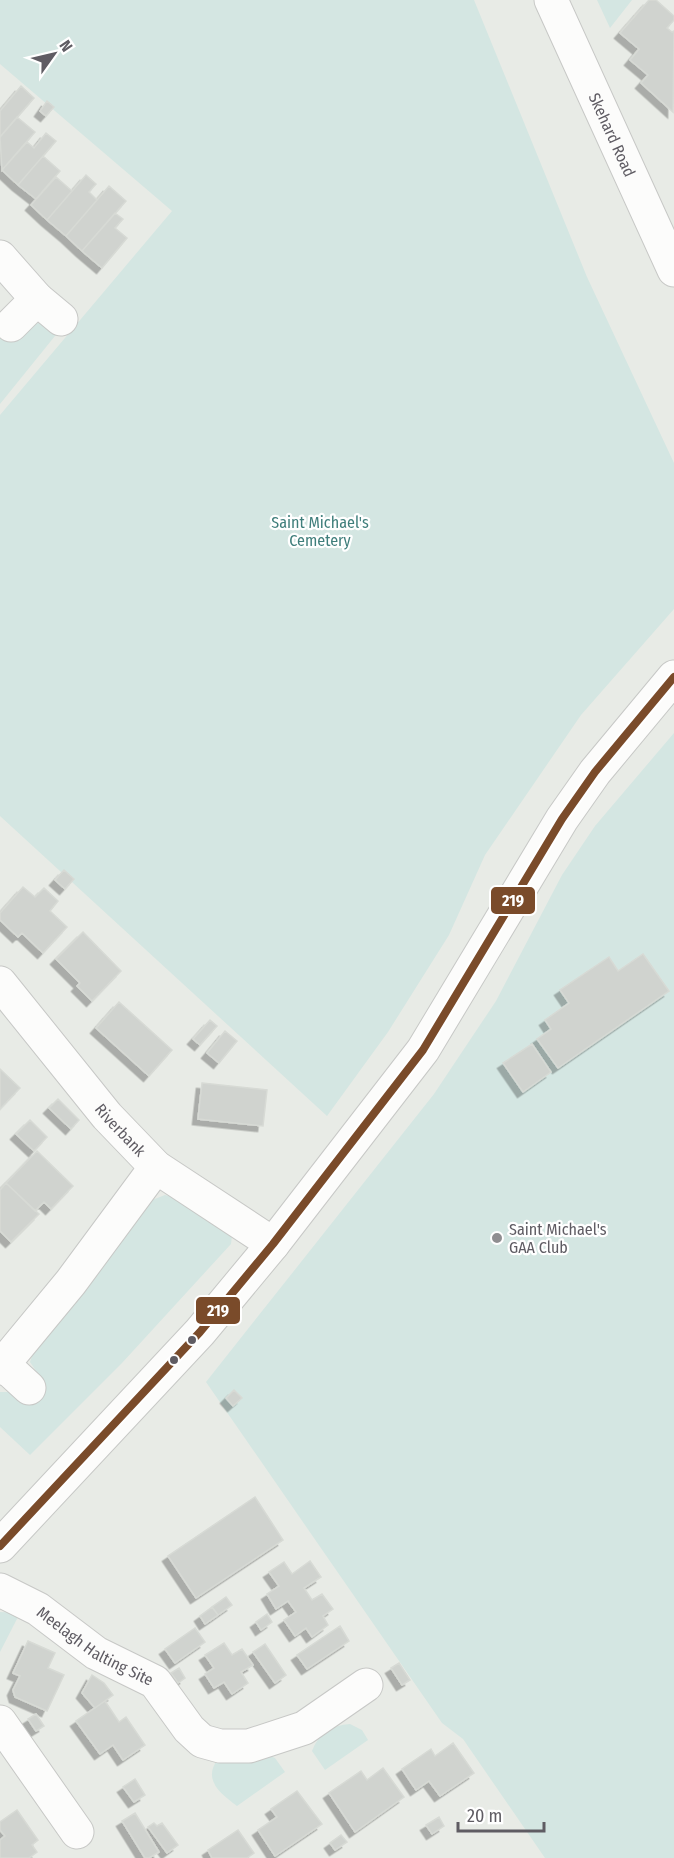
<svg xmlns="http://www.w3.org/2000/svg" width="674" height="1858" font-family="'Fira Sans Condensed',sans-serif">
  <defs>
    <filter id="shadow"><feDropShadow dx="-5.5" dy="5.5" stdDeviation="0" flood-color="#0004"/></filter>
  </defs>
  <rect width="100%" height="100%" fill="#e8ebe6"/>
  <!-- green -->
  <path fill="#d4e6e2" d="M0,0H474L587,277L674,463V609L581,715L485,855L449,935L388,1032L327,1116L0,816V415L172,211L0,64Z
    M597,0H632L610,28Z
    M40,323L59,331L0,404V327Z
    M674,733V1858H545L463,1739L442,1723L206,1382L434,1094L496,1001L562,875L595,826Z
    M165,1195L172,1197L232,1236L231,1244L122,1363L30,1455L0,1427V1392H11L28,1405L46,1386L30,1362L34,1350L147,1202Z
    M0,1612L20,1613L0,1652Z
    M350,1724L362,1730L368,1740L325,1770L312,1751C318,1734 332,1725 350,1724Z
    M270,1756L275,1758L285,1772L237,1806C221,1794 202,1780 218,1759Z"/>
  <!-- building -->
  <path fill="#d0d3cf" stroke="#d7dad5" stroke-width="1.5" filter="url(#shadow)" d="M649,0H656L674,16V20L667,28L672,32L674,31L673,112L641,83L648,75L630,60L639,49L620,33Z
    M21,86L34,98L0,137V111Z
    M47,101L54,107L46,116L40,111Z
    M17,117L35,132L2,170L0,137Z
    M46,133L56,141L18,185L2,170L27,142L34,148Z
    M43,156L60,171L36,199L18,185Z
    M86,175L96,184L89,192L97,200L66,236L47,220Z
    M56,177L72,191L47,220L31,205Z
    M109,186L126,201L82,251L66,236Z
    M115,213L123,219L115,228L127,238L102,268L82,251Z
    M64,870L74,879L65,889L55,880Z
    M23,887L35,897L44,888L58,901L50,911L67,927L43,953L22,933L18,937L0,920V913Z
    M83,932L121,971L92,1001L77,986L80,983L56,959Z
    M643,954L669,991L558,1068L537,1039L551,1029L545,1020L569,1003L560,990L609,957L618,971Z
    M119,1002L172,1050L149,1076L96,1028Z
    M210,1020L217,1026L200,1045L193,1039Z
    M225,1031L237,1041L219,1063L207,1053Z
    M532,1044L551,1072L523,1092L503,1063Z
    M0,1069L20,1088L0,1109Z
    M202,1083L267,1090L263,1126L198,1119Z
    M58,1099L79,1120L71,1129L49,1108Z
    M30,1120L47,1137L34,1151L16,1134Z
    M37,1151L73,1186L51,1209L44,1202L35,1211L6,1183Z
    M6,1183L39,1214L11,1242L0,1231V1190Z
    M234,1390L242,1398L233,1406L226,1398Z
    M255,1497L283,1540L196,1598L168,1556Z
    M310,1561L321,1577L304,1588L312,1600L322,1594L333,1609L323,1616L328,1625L312,1637L306,1628L295,1636L284,1620L296,1612L288,1601L276,1609L267,1594L279,1586L269,1572L284,1562L292,1574Z
    M226,1597L232,1605L218,1615L212,1607Z
    M212,1607L218,1615L205,1624L200,1616Z
    M267,1614L272,1622L261,1630L256,1622Z
    M340,1626L349,1641L307,1669L297,1655Z
    M195,1628L205,1642L175,1663L165,1649Z
    M28,1641L55,1653L48,1668L64,1675L47,1711L15,1697L13,1690L20,1676L13,1673Z
    M224,1643L232,1655L242,1649L253,1665L241,1672L248,1683L232,1694L224,1682L214,1688L205,1674L214,1668L205,1655Z
    M265,1644L286,1675L275,1683L253,1652Z
    M399,1663L410,1680L402,1685L391,1668Z
    M179,1668L185,1678L178,1683L171,1673Z
    M92,1675L104,1683L113,1695L95,1708L82,1693Z
    M105,1701L119,1722L126,1717L145,1745L123,1760L113,1745L100,1754L76,1721Z
    M36,1714L44,1726L36,1731L28,1719Z
    M453,1743L474,1773L440,1796L429,1781L416,1790L402,1769L431,1749L435,1756Z
    M383,1768L404,1797L355,1832L329,1793L361,1771L367,1780Z
    M135,1779L145,1795L134,1802L123,1787Z
    M297,1791L322,1824L275,1856L258,1830L277,1817L271,1809Z
    M17,1810L38,1840L32,1845L37,1852L29,1858H0V1840L5,1836L0,1830V1822Z
    M135,1813L159,1852L149,1858H145L122,1821Z
    M439,1817L444,1826L432,1834L426,1825Z
    M154,1823L157,1826L162,1823L178,1845L167,1853L148,1827Z
    M238,1830L254,1853L247,1858H212L208,1850Z
    M341,1835L347,1842L335,1850L330,1843Z"/>
  <g fill="none" stroke-linecap="round" stroke-linejoin="round">
    <!-- minor casing -->
    <g stroke="#c7c8c6" stroke-width="35">
      <g id="minor">
        <path id="s1" d="M551,0L674,270"/>
        <path d="M0,257L37,299L61,319"/>
        <path d="M11,325L37,299"/>
        <path id="s2" d="M0,983L107,1116L156,1167L273,1244"/>
        <path d="M3,1364L29,1388"/>
        <path d="M0,1368L71,1282L156,1167"/>
        <path d="M0,1546L200,1332L273,1244L423,1050L562,819L595,772L674,677"/>
        <path id="s3" d="M0,1590L38,1609L96,1653L155,1682L189,1729L202,1741L220,1746H249L304,1728L366,1685"/>
        <path d="M0,1722L77,1832"/>
      </g>
    </g>
    <!-- minor -->
    <use href="#minor" stroke="#fcfcfb" stroke-width="33"/>
    <!-- bus-1 casing -->
    <g stroke="#fff" stroke-width="12">
      <path id="bus-1" d="M0,1546L200,1332L273,1244L423,1050L562,819L595,772L674,677"/>
    </g>
    <!-- bus-1 -->
    <use href="#bus-1" stroke="#7a4b2a" stroke-width="8"/>
  </g>
  <!-- markers -->
  <circle fill="#8f8e91" stroke="#fff" stroke-width="2" cx="497" cy="1238" r="6"/>
  <g fill="#5f5c63" stroke="#fff" stroke-width="2">
    <circle cx="192" cy="1340" r="5"/>
    <circle cx="174" cy="1360" r="5"/>
  </g>
  <g text-anchor="middle" dominant-baseline="central" stroke-width="4.5" stroke-linejoin="round" paint-order="stroke">
    <!-- street labels -->
    <g font-size="16" fill="#5f5c63" stroke="#fff">
      <text stroke="none"><textPath href="#s1" startOffset="148">Skehard Road</textPath></text>
      <text stroke="none"><textPath href="#s2" startOffset="190">Riverbank</textPath></text>
      <text stroke="none"><textPath href="#s3" startOffset="111">Meelagh Halting Site</textPath></text>
    </g>
    <!-- park labels -->
    <g font-size="16" fill="#3f7e7b" stroke="#fff">
      <text x="320" y="522">Saint Michael's<tspan x="320" dy="18">Cemetery</tspan></text>
    </g>
    <!-- poi labels -->
    <g font-size="16" fill="#5f5c63" stroke="#fff" text-anchor="start">
      <text x="509" y="1229">Saint Michael's<tspan x="509" dy="18">GAA Club</tspan></text>
    </g>
  </g>
  <g stroke="#fff" stroke-width="2">
    <rect x="490" y="886" width="46" height="29" rx="6" fill="#7a4b2a"/>
    <rect x="195" y="1296" width="46" height="29" rx="6" fill="#7a4b2a"/>
  </g>
  <g font-size="16" text-anchor="middle" font-weight="bold" fill="#fff">
    <text x="513" y="906">219</text>
    <text x="218" y="1316">219</text>
  </g>
  <!-- north arrow -->
  <g transform="translate(54 54) rotate(56)" stroke="#ffffff" stroke-width="4.5" paint-order="stroke">
  <path d="M0-4.5L10 22L0 15L-10 22Z" fill="#5f5c63"/>
  <text y="-9" font-size="16" font-weight="bold" text-anchor="middle" fill="#5f5c63">N</text>
  </g>
  <!-- scale -->
  <path d="M458 1822v9h86v-9" fill="none" stroke="#5f5c63" stroke-width="3"/>
  <text x="467" y="1822" font-size="18" fill="#5f5c63" stroke="#ffffff" stroke-width="4.5" paint-order="stroke">20 m</text>
</svg>
